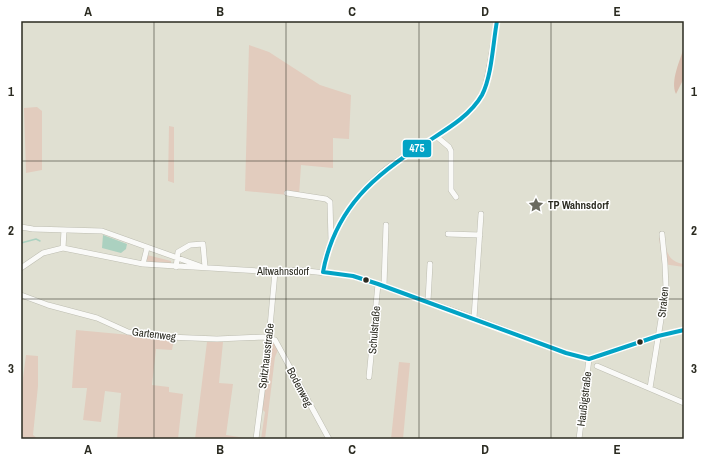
<svg xmlns="http://www.w3.org/2000/svg" width="705" height="460" font-family="'Archivo Narrow',sans-serif">
  <rect width="100%" height="100%" fill="#e0e0d2"/>
  <!-- green -->
  <path fill="#e2ccbe" d="M249,45L269,52L320,85L351,95L349,139L333,138V168L301,165L299,196L245,191Z
    M37,107L42,111V170L26,173L24,108Z
    M169,126L174,127V183L168,181Z
    M664,237C666,251 668,262 684,264V267L663,264L659,238Z
    M147,255L171,261V265L146,263Z
    M76,330L174,339L172,350L156,349L152,385L169,387V392L183,394L178,439H117L121,393L105,391L101,422L83,420L87,388H72Z
    M272,341L278,350L275,357L265,439H261L265,412L262,409L270,343Z
    M207,342H223L219,383L233,384L226,435L252,439H195Z
    M26,355L38,356V386L33,435L38,439H21V393Z
    M399,362L410,363L403,439H391Z"/>
  <!-- forest -->
  <path fill="#d9beaf" d="M684,47V78L676,94C670,81 680,61 684,47Z"/>
  <!-- water -->
  <path fill="#abd1c0" d="M103,235L127,244L126,249L121,253L102,248Z"/>
  <g fill="none" stroke-linecap="round" stroke-linejoin="round">
    <!-- stream -->
    <path stroke="#abd1c0" stroke-width="1.5" d="M21,243L36,239L40,241"/>
    <!-- minor casing -->
    <g stroke="#bdbdb1" stroke-width="6">
      <path id="minor" d="M436,136L449,147L451,151V190L456,197
        M287,193L326,199L330,202L331,241
        M21,227L33,229L102,231L200,266
        M448,234L480,235
        M63,248L64,230
        M143,264L147,248
        M176,267L178,252L190,245L203,244L205,267
        M21,268L43,253L63,248L143,264L275,272L298,270L353,276L460,313L566,353L589,359
        M323,272C327,237 354,197 380,174C393,163 408,154 422,145C444,131 468,118 482,95C488,86 494,35 497,21
        M384,286L386,225
        M21,295L48,305L97,318L128,332L168,337L217,339L263,337L275,340L329,439
        M428,301L430,264
        M474,318L481,214
        M589,359L658,336L684,330
        M597,366L684,403
        M369,377L378,284
        M650,388L666,288L665,264L662,234
        M256,439L269,338L275,272
        M579,439L589,359"/>
    </g>
    <!-- minor -->
    <use href="#minor" stroke="#fafaf8" stroke-width="5"/>
    <!-- bus-1 casing -->
    <g stroke="#fff" stroke-width="7">
      <path id="bus-1" d="M323,272C335,208 375,174 427,142C447,129 470,116 482,95C492,76 493,42 497,21
        M323,272L353,276L378,284L566,353L589,359
        M589,359L658,336L684,330"/>
    </g>
    <!-- bus-1 -->
    <use href="#bus-1" stroke="#02a3c5" stroke-width="4"/>
  </g>
  <!-- grid -->
  <path fill="none" stroke="#2b2b21" stroke-width="1" stroke-opacity="0.55" d="M154,21V439M286,21V439M419,21V439M551,21V439M21,161H684M21,299H684"/>
  <!-- icons -->
  <defs>
    <g id="sight-bare" transform="scale(1.2)"><path d="M0-6L1.8-2.2L6-1.7L2.9 1.2L3.7 5.4L0 3.3L-3.7 5.4L-2.9 1.2L-6-1.7L-1.8-2.2Z" fill="#6a6a5f" stroke="#fff" stroke-width="2.5" paint-order="stroke"/></g>
  </defs>
  <g fill-rule="evenodd">
    <use href="#sight-bare" x="536" y="205"/>
  </g>
  <!-- markers -->
  <g fill="#2b2b21" stroke="#fff" stroke-width="1.5">
    <circle cx="366" cy="280" r="3.5"/>
    <circle cx="640" cy="342" r="3.5"/>
  </g>
  <g text-anchor="middle" dominant-baseline="central" stroke-width="3" stroke-linejoin="round" paint-order="stroke">
    <!-- poi labels -->
    <g font-size="11" font-weight="bold" fill="#2b2b21" stroke="#fff" text-anchor="start">
      <text x="548" y="205">TP Wahnsdorf</text>
    </g>
    <!-- street labels -->
    <g font-size="11" fill="#2b2b21" stroke="#fff">
      <text x="283" y="271">Altwahnsdorf</text>
      <text transform="translate(663 302) rotate(-84)">Straken</text>
      <text transform="translate(374 330) rotate(-85)">Schulstraße</text>
      <text transform="translate(154 334) rotate(7)">Gartenweg</text>
      <text transform="translate(266 356) rotate(-83)">Spitzhausstraße</text>
      <text transform="translate(300 387) rotate(62)">Bodenweg</text>
      <text transform="translate(584 399) rotate(-83)">Haußigstraße</text>
    </g>
  </g>
  <rect stroke="#fff" stroke-width="1.5" x="402" y="139" width="30" height="19" rx="4" fill="#02a3c5"/>
  <g font-size="11" text-anchor="middle" font-weight="bold" fill="#fff">
    <text x="417" y="152">475</text>
  </g>
  <!-- border -->
  <rect width="705" height="460" fill="none" stroke="#ffffff" stroke-width="44"/>
  <rect x="22" y="22" width="661" height="416" fill="none" stroke="#2b2b21" stroke-width="1.5"/>
  <g font-size="13" text-anchor="middle" font-weight="bold" fill="#2b2b21">
    <text x="88" y="16">A</text>
    <text x="220" y="16">B</text>
    <text x="352" y="16">C</text>
    <text x="485" y="16">D</text>
    <text x="617" y="16">E</text>
    <text x="11" y="96">1</text>
    <text x="694" y="96">1</text>
    <text x="11" y="235">2</text>
    <text x="694" y="235">2</text>
    <text x="11" y="373">3</text>
    <text x="694" y="373">3</text>
    <text x="88" y="454">A</text>
    <text x="220" y="454">B</text>
    <text x="352" y="454">C</text>
    <text x="485" y="454">D</text>
    <text x="617" y="454">E</text>
  </g>
</svg>
